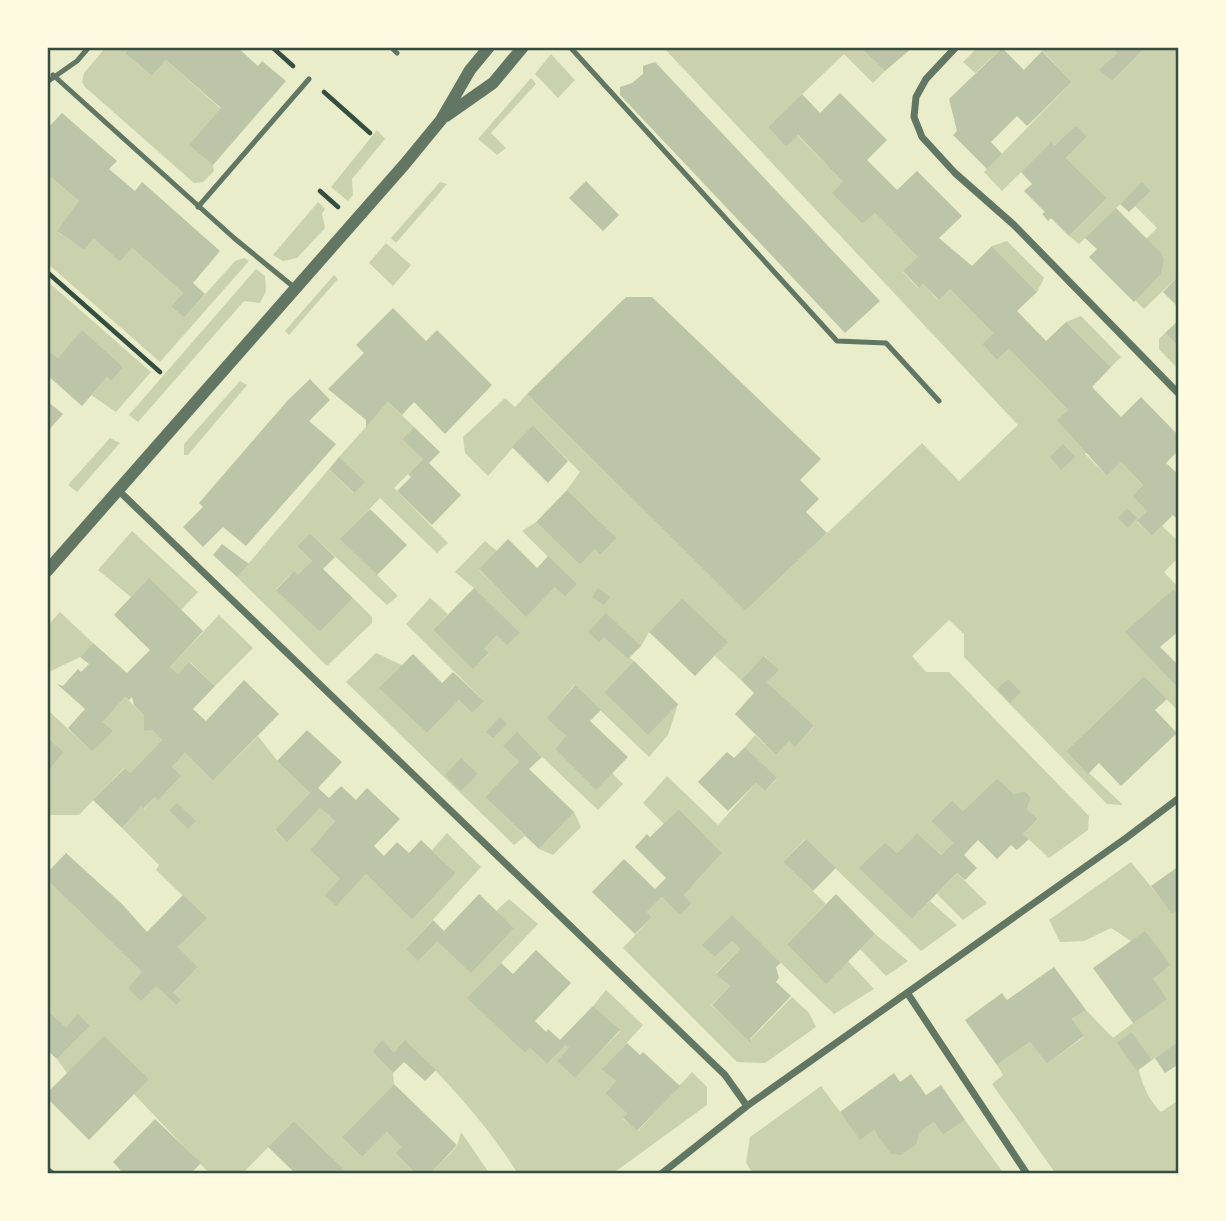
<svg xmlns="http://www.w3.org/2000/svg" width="1226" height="1221" font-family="Karla,sans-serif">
  <rect width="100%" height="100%" fill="#e9edc9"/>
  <!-- green -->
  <path fill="#cad2ad" d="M106,47H130L125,53L152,76L166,60L221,109L190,144L213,165L214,171L203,182L194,183L85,87L82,82L84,73Z
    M663,47H860L885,71L873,83L844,54L768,127L786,147L797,135L843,182L863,224L875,213L919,258L903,272L918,288L923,284L938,300L950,289L993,333L982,344L997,360L1009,349L1068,410L1058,420L1087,451L1085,454L1107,476L1121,462L1143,485L1132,496L1147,511L1137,522L1152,536L1162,526L1179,542L1178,558L1164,572L1179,588V595L1173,589L1126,632L1179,689V712L1144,676L1066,751L1123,805L1107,804L964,657V634L949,620L912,656L926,672H949L1089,816L1088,830L1049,858L1023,834L1038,819L1027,809L1031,798L1025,791L1014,794L997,778L963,811L952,800L931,821L953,843L941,855L917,833L897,853L885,842L860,868L912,919L930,901L957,925L921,951L805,839L783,862L826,904L787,944L848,961L874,989L834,1014L732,916L703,945L715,957L732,941L740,949L716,973L730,986L711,1005L750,1040L792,997L809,1013L816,1027L765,1063L737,1062L623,948L652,917L647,912L662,897L680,914L692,903L684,895L722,853L679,809L664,824L643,803L667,776L718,825L756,783L765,791L777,779L745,747L755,735L776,755L789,741L795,746L814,727L767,682L778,670L765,656L741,680L715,656L727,642L682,598L649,632L641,646L617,624L604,637L634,661L604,692L678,704L668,735L649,757L574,685L548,718L566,736L555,749L596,789L612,773L623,784L598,810L517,733L519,761L485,797L525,836L514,845L346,682L376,653L402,665L380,688L427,733L459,700L472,713L483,700L406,624L430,598L448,614L433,630L473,668L489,654L484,649L497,635L474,588L455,572L485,541L497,551L479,570L526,616L556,586L576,584L522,531L536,522L580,565L595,549L600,555L617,538L567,490L580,472L533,425L488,476L465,453L463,437L505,398L515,407L527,394L745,611L922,443L959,481L1018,425Z
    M978,47L1002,48L975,73L963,62Z
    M1039,47H1111L1117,53L1100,70L1112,81L1146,47H1179V275L1144,309L1135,300L1161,274L1164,261L1146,239L1157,228L1135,206L1151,191L1142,183L1079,244L1069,236L1107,198L1066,158L1087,137L1076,125L1054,146L1050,143L1002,191L984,172L1072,82Z
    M551,54L575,80L558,98L535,74Z
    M531,78L536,84L491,133L506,148L497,155L478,139Z
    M377,130L385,139L352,179L353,195L348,201L331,187Z
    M47,174L79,201L58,232L84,250L94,239L120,262L132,248L183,293L171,306L184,318L235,261L244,258L249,261L160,362L47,263Z
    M440,182L447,184L396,243L391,238Z
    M318,202L325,209L322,214L325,228L297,258L283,261L273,255Z
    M1007,241L1044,278L1037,292L992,246Z
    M386,243L411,265L393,286L369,263Z
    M256,269L265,276L266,291L260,303L244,301L138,422L129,415Z
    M334,275L338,279L289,335L285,331Z
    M47,281L151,372L116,412L91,395L107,377L112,381L123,367L82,331L58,358L47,349Z
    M1081,316L1121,357L1111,367L1066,322Z
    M1165,333L1179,347V370L1159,349V339Z
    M240,381L247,385L188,455H184V444Z
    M388,402L414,427L402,439L424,458L394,488L448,543L437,553L380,498L341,539L398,596L387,605L310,533L297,546L312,561L298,574L294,571L276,589L320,632L353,598L372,617V623L327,666L237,577L329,469L353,493L364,482L339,457Z
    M110,438L120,443L77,492L68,485Z
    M132,531L198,592L181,610L149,579L131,597L98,570Z
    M60,612L93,643L80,657L47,673V626Z
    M219,615L253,648L215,686L190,662L178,674L170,667Z
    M125,697L144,715L145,730H152L162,740L130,773L124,768L79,815H47V773L64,752L47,737V709L92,752L112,731L103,722Z
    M258,736L279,763L310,793L275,831L286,841L320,808L335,821L310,850L340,879L336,905L366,874L412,920L456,873L432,850L447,833L481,867L406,949L418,960L436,940L514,928L496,911L509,899L538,924L468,998L525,1053L530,1048L547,1064L566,1045L569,1048L575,1077L620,1031L593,1006L606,990L643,1025L603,1069L616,1081L605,1093L627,1114L623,1119L638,1131L692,1072L707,1087V1105L612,1174H518C487,1124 447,1081 406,1041L394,1052L382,1041L372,1052L393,1073L394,1084L342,1137L362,1157L387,1132L401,1147L395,1153L416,1174H349L294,1121L242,1174H210L134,1094L67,1073L57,1059L90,1026L78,1015L66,1027L47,1010V880L176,1005L173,993L198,967L178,947L206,918L156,870L159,865L122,828L141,807L144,809L155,797L158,799L172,767L185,753L213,781Z
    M574,812L581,827L553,855L539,849Z
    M1131,862L1172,913L1179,909V1026L1176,1028L1179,1041L1152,1060L1132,1032C1136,1060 1140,1092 1161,1112L1179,1100V1174H1056L992,1084L1003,1075L997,1065L1030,1042L1047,1064L1084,1037L1072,1019L1086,1010L1113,1038L1133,1023L1153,979L1170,966L1111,928L1084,941L1060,942L1049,920Z
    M957,873L987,903L963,920L937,894Z
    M875,934L908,961L886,976L860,949Z
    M821,1086L860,1139L874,1130L902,1155L917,1144L919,1133L934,1122L943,1135L965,1120L1004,1174H753L746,1163L750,1137Z
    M461,1132L490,1174H430L457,1146Z"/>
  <!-- building -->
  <path fill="#bcc5a7" d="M130,47H237L258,66L262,61L286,81L213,165L189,145L221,108L166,60L152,76L125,53Z
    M860,47H913L885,71Z
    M1111,47H1146L1112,81L1099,70L1117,53Z
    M1002,48L1024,70L1042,51L1072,82L1027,126L1017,116L991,142L1002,154L987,169L953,135L957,131L949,99Z
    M655,62L880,301L845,333L620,95V87L632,83L643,74V66Z
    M840,93L887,140L867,160L897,190L917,171L962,216L939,238L972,266L992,246L1037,292L1017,311L1046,341L1066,322L1111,367L1092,387L1121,417L1141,397L1179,436V450L1166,463L1179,475V521L1173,515L1152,536L1137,521L1147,511L1132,496L1143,485L1121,462L1107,476L1057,420L1068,410L1046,387L1009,349L997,360L982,344L993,333L950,289L939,300L923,284L919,288L903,271L918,257L875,213L863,224L832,193L843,182L798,135L786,147L768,127L802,94L820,113Z
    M62,113L117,161L109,169L135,191L142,182L220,251L193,283L205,294L184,318L171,306L183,293L132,248L120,262L94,239L84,250L57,231L79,201L47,174V129Z
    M1076,125L1087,137L1066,158L1107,198L1069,236L1051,218L1048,221L1042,214L1045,212L1024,191L1032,184L1021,172L1051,142L1054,146Z
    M586,181L619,215L603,231L569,198Z
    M1142,182L1151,191L1129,212L1120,204Z
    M1116,208L1161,253L1164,261L1161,274L1134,302L1089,257L1097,249L1085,238Z
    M1179,275V308L1163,292Z
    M626,297H652L821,459L800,480L819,499L806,512L827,533L745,611L527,394Z
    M393,308L426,341L437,330L492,385L445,434L414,402L402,415L388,402L366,427V420L328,389L364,353L356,345Z
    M1179,320V347L1165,333Z
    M82,330L123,367L112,381L107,377L82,406L47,375V349L58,358Z
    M310,379L330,400L309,421L336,444L246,546L223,527L203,547L183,527L203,507L199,503L288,400Z
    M47,401L63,414L47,432Z
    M533,425L568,461L548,483L512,447Z
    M414,427L440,452L429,463L461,495L432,525L397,491L411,477L408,474L423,459L402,439Z
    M1063,444L1075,457L1061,470L1050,457Z
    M339,457L365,482L354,493L329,469Z
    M567,490L617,538L600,555L595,549L580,565L536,522Z
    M1127,508L1137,518L1128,528L1118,518Z
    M370,509L407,545L377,575L340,539Z
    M310,533L335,557L323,569L353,598L320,632L276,590L294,571L298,574L312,561L297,546Z
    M508,539L537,568L548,556L577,584L565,596L555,587L526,617L479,569Z
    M222,544L249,564L237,577L213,555Z
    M149,578L203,631L170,667L178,674L189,662L215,686L193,709L206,721L244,680L279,714L213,781L185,753L172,767L181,776L158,800L155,797L143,809L141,807L122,828L93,800L125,768L130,773L162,740L152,730L144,731V715L134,705L132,697L129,700L125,697L103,722L113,731L92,752L68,728L85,709L57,684L63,686L78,669L81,672L89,664L80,657L93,643L127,673L150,650L114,615Z
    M474,588L520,633L507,645L497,635L484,649L489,653L473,669L433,630Z
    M598,588L610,597L604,605L592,597Z
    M1173,589L1179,595V631L1160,647L1179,666V689L1125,632Z
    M682,598L728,642L695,676L649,632Z
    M606,613L641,646L628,659L604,637L599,642L588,632Z
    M413,654L442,683L453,672L484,701L472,713L459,700L427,733L379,688Z
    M764,656L779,670L767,682L814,726L795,747L789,741L776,755L735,714L754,693L741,680Z
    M634,661L678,704L648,735L604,692Z
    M1144,676L1167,699L1155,710L1177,733L1121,786L1099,763L1088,774L1066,751Z
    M1008,679L1021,692L1010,703L997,689Z
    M575,685L601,710L590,721L628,757L596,790L555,749L566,736L547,718Z
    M500,717L507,724L493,738L486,732Z
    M307,730L342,762L318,788L329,798L341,786L356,800L367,788L400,819L374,846L384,856L397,842L409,853L421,840L456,873L412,920L366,874L336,906L325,895L340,879L310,850L335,821L320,808L287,842L275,830L310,793L277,761Z
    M517,732L542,757L529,769L574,812L539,849L485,797L519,761L503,746Z
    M47,737L64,752L47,773Z
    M745,747L777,778L765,791L756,783L728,811L698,782L727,752L734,758Z
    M461,758L478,774L461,791L445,775Z
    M997,778L1014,794L1025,791L1031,798L1027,809L1038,819L1023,834L1029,839L1017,850L1011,845L997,859L978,840L964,855L977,868L965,880L957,873L912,919L859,868L885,842L897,853L917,833L941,855L953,843L931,821L952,800L963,811Z
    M177,803L196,821L188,829L169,810Z
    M679,809L722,853L684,895L692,903L680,915L662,897L647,912L652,917L635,934L592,892L624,859L655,889L666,878L635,847L647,834L650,837Z
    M806,839L836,868L813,891L783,862Z
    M66,853L122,904L147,932L183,895L207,918L178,947L198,967L173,993L181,1000L176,1005L156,986L141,1001L128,988L142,972L47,880V873Z
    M1179,866V909L1172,914L1151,886Z
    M479,894L514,928L471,973L437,941L418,961L406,949L433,920L444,931Z
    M836,894L875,934L826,984L787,944Z
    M732,915L781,963L776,967L779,978L776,982L791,996L750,1039L752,1044L712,1005L730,986L716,974L740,949L732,941L715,957L702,945Z
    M1145,931L1171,965L1153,979L1167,999L1133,1023L1093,968Z
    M536,950L571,983L535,1021L546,1032L548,1029L560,1040L593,1006L620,1030L575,1078L557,1061L569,1048L566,1045L547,1064L530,1048L525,1053L467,998L501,963L513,974Z
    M1054,967L1086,1010L1072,1019L1084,1036L1047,1064L1030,1042L997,1065L965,1020L1002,993L1007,1000Z
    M47,1010L66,1027L78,1014L90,1026L57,1059L47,1050Z
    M1132,1032L1152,1060L1137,1071L1117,1043Z
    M104,1036L149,1079L89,1140L47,1098V1093Z
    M382,1040L394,1052L405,1040L436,1070L425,1081L404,1062L393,1073L372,1052Z
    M1179,1041V1064L1165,1073L1155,1058Z
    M627,1043L640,1055L643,1052L680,1086L637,1131L623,1118L627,1114L605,1093L616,1081L602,1069Z
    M894,1073L900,1082L911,1074L926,1095L941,1085L965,1120L943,1135L934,1122L919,1133L917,1144L902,1155L891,1154L874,1130L860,1140L840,1112Z
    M394,1084L457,1145L430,1174H416L395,1153L401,1147L387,1132L362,1157L342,1137Z
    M155,1119L201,1163L190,1174H132L129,1171L124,1174L113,1162Z
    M294,1121L324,1150L349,1174H296L268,1147Z"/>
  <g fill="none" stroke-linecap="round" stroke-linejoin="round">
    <!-- path -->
    <path stroke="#344e41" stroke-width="4.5" d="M272,47L293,66
      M324,92L370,133
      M320,191L338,207
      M47,272L160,372"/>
    <!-- service -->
    <path stroke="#617663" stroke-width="5" d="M391,47L397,53
      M570,47L837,341L886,343L939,401
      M53,75L234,238L295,288
      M47,82L77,61L89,47
      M198,207L309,79"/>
    <!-- minor -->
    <path stroke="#617663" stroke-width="7" d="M956,47L926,79L916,97L914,117L922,137L955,173L1014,225L1179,394
      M118,490L725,1075L747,1106
      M908,994L1027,1174
      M47,1170L52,1174
      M661,1174L747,1106L1126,838L1179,798"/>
    <!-- tertiary -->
    <path stroke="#617663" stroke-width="12" d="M446,116L493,83L523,47
      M47,571L404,165L441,120L470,70L489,47"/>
  </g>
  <!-- border -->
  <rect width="1226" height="1221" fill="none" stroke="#fefae0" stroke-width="98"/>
  <rect x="49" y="49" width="1128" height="1123" fill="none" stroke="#344e41" stroke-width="2.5"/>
</svg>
